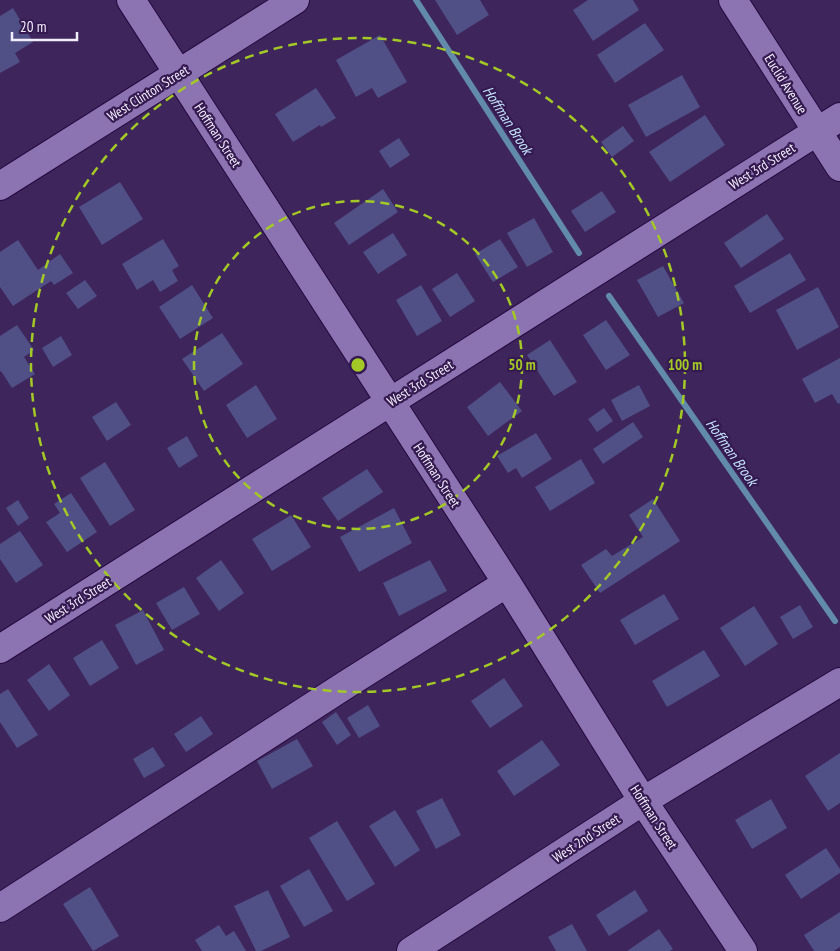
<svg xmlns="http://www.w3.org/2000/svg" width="840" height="951" font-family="'PT Sans Narrow',sans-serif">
  <rect width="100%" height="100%" fill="#3e255b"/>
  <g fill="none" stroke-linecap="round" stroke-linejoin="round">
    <!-- stream -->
    <path stroke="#628aaa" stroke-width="6" d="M416,0L579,253
      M609,296L835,621"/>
  </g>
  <!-- building -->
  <path fill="#505087" d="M435,0H480L489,15L457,35Z
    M588,0H633L639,10L593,41L573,10Z
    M13,8L33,42L15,53L20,62L0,73V16Z
    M645,23L664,50L615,83L597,55Z
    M380,35L407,82L378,98L372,88L356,97L336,60Z
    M682,75L700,107L646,137L628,105Z
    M316,88L336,118L321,127L320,125L293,142L275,114Z
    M705,115L725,145L670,182L649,152Z
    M623,126L634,141L612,157L601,142Z
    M399,138L410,155L390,168L379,151Z
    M120,182L143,219L102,245L79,207Z
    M383,189L398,212L349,245L334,223Z
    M602,191L616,212L585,232L571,211Z
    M767,214L784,239L741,268L724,243Z
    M534,218L553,252L527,267L507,233Z
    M393,233L407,255L378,274L363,252Z
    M163,239L179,266L172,270L178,281L160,292L153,280L137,290L122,264Z
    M500,239L518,267L493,282L475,254Z
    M18,240L38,270L60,254L73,273L54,285L51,281L13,306L0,287V252Z
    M790,253L806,280L750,313L734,286Z
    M663,266L684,303L658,317L637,280Z
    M457,273L475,301L450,317L432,289Z
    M85,280L97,296L78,309L66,293Z
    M192,285L213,318L180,339L159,307Z
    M421,285L442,321L417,336L396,300Z
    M818,287L839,327L797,350L776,310Z
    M606,320L630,355L606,370L583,335Z
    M17,325L34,350L24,357L35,374L12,388L1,371L0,372V336Z
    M222,333L243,364L204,391L182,359Z
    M61,336L72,355L53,367L42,348Z
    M550,340L577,382L554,396L527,355Z
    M840,358V403L838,404L832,394L815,403L802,379Z
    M500,382L522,411L488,436L467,407Z
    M256,385L277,419L247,438L226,405Z
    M639,385L650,406L622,421L611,400Z
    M116,402L131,425L107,441L92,417Z
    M604,408L613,421L597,432L588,419Z
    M633,422L643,437L603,464L593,449Z
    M536,433L552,459L522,478L516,468L508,473L497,456Z
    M187,436L198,456L179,468L167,448Z
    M581,459L595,483L550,511L535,487Z
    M105,462L135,510L110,526L80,478Z
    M367,469L383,492L338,521L322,498Z
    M71,493L97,532L67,552L46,522L60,513L54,504Z
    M653,499L680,541L600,593L581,565L606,549L612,556L643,537L629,515Z
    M18,500L29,518L18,526L6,508Z
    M394,508L412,543L359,572L340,537Z
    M291,515L311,547L272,571L252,539Z
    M20,531L43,565L16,583L0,559V544Z
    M221,560L244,593L219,611L196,578Z
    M430,560L447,591L399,616L383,583Z
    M184,587L200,614L172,630L156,603Z
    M664,594L679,619L635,645L620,620Z
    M800,605L813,627L793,639L780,617Z
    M754,606L778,644L745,666L720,628Z
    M143,610L164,650L136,665L115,625Z
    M102,640L119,668L90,686L73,658Z
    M704,650L720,676L667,707L652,681Z
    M49,664L70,695L49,711L27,680Z
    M504,678L523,706L490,728L471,701Z
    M8,689L38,735L17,748L0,722V694Z
    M368,705L380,726L359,738L347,718Z
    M336,712L351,735L337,745L322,722Z
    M201,716L213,734L186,752L174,734Z
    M297,739L313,766L272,789L257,761Z
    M542,740L560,765L514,796L497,771Z
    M153,747L165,766L144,778L133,759Z
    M840,753V803L828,811L805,776Z
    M442,798L461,835L436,849L416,811Z
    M771,799L787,828L752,849L735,820Z
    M395,810L420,850L395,867L369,826Z
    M337,821L375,884L347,901L309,838Z
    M826,848L840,869V873L801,899L785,875Z
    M309,869L333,911L304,927L280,886Z
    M90,887L119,936L93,951L63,904Z
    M268,890L290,937L261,951H256L234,906Z
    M635,890L648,911L609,936L596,915Z
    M840,912V947L834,951H814L804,935Z
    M572,924L587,951H556L548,937Z
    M219,925L226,936L234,931L246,951H202L195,940Z
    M659,929L673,949L670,951H627Z"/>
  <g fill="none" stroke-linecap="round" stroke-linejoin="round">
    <!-- minor casing -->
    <g stroke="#25093f" stroke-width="30">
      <path id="minor" d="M131,0L507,583L643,801L743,951
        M733,0L840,167
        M0,186L295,0
        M0,649L840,117
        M0,908L347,684L507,583
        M411,951L643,801L840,682"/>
    </g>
    <!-- minor -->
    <use href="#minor" stroke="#8c73b1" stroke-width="28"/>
  </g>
  <!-- distance rings -->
  <g fill="none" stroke="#a3c926" stroke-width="2.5" stroke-dasharray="9 6">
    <circle cx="358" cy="365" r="164"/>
    <circle cx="358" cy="365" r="327"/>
  </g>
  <g text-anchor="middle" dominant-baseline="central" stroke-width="4.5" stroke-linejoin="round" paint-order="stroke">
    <!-- street labels -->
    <g font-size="14" fill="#f2edfb" stroke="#341a50">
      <text transform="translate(786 84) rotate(58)">Euclid Avenue</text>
      <text transform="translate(148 93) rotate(-32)">West Clinton Street</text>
      <text transform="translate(218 135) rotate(57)">Hoffman Street</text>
      <text transform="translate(762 166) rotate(-32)">West 3rd Street</text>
      <text transform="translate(420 383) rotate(-32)">West 3rd Street</text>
      <text transform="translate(437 475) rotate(57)">Hoffman Street</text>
      <text transform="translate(78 600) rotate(-32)">West 3rd Street</text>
      <text transform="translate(654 817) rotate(57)">Hoffman Street</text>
      <text transform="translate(586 838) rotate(-33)">West 2nd Street</text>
    </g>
    <!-- water labels -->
    <g font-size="15" font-style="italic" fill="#c2e1fa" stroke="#341a50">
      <text transform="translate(508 120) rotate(57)">Hoffman Brook</text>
      <text transform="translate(732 452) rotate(55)">Hoffman Brook</text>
    </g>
  </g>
  <circle cx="358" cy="365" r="8" fill="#a3c926" stroke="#341a50" stroke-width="2.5"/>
  <g font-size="15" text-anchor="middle" font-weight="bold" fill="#a3c926" stroke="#341a50" stroke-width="4.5" stroke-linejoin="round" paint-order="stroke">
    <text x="522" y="370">50 m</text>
    <text x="685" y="370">100 m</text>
  </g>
  <!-- scale -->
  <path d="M12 32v8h65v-8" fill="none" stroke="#f2edfb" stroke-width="2.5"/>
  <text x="20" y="32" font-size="15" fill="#f2edfb" stroke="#341a50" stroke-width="4" paint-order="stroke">20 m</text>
</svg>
